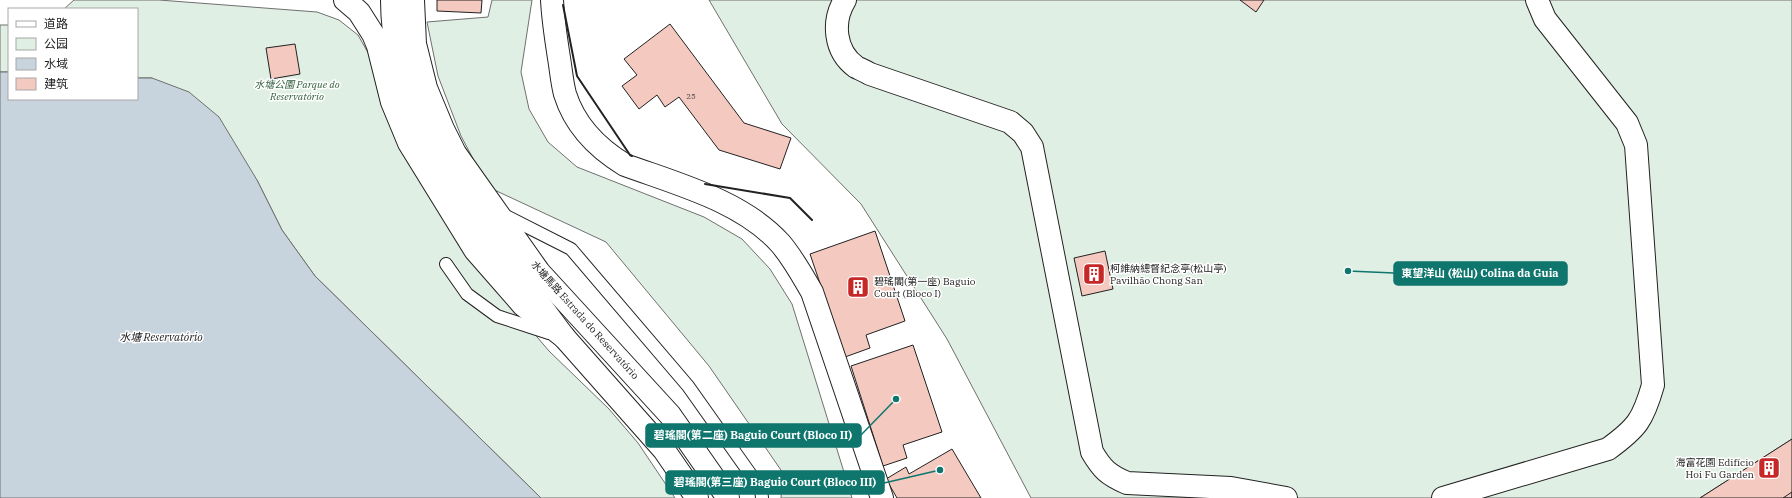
<svg xmlns="http://www.w3.org/2000/svg" width="1792" height="498" font-family="'IBM Plex Serif','Noto Sans SC',serif">
  <rect width="100%" height="100%" fill="#fff"/>
  <!-- green -->
  <path fill="#e0efe3" stroke="#6f6f6f" d="M74,0H159L317,12L339,20L358,35L515,311L549,351L609,409L638,443L675,498H541L315,276L282,230L257,180L152,78H137V9H64Z
    M492,0H532L521,72L529,109L548,142L577,167L704,217L742,239L770,269L792,304L852,498H781L783,473L709,366L606,242L488,187L461,136L438,76L427,22L488,17Z
    M709,0H1792V439L1700,498H1031L947,339L861,204L782,124Z
    M0,25H9V72H0Z"/>
  <!-- water -->
  <path fill="#c7d3dd" stroke="#6f6f6f" d="M0,72H9V99H137V78H152L189,92L219,117L257,180L282,230L315,276L541,498H0Z"/>
  <!-- building -->
  <path fill="#f3c9c0" stroke="#222" d="M437,0H482L481,13L437,11Z
    M1240,0H1264L1256,12Z
    M670,24L744,123L791,138L780,169L719,150L679,97L665,107L657,95L639,109L622,86L637,75L624,59Z
    M295,44L300,74L271,79L266,48Z
    M875,231L905,321L866,335L870,348L845,357L810,254Z
    M1105,251L1113,289L1082,296L1074,258Z
    M913,345L942,432L903,445L907,458L883,466L851,366Z
    M1792,439V498H1700Z
    M952,449L981,498H897L886,479L906,467L909,474Z
    M1792,492V498H1783Z"/>
  <g fill="none" stroke-linecap="round" stroke-linejoin="round">
    <!-- lane casing -->
    <g stroke="#222" stroke-width="14">
      <path id="lane" d="M502,214L571,249L688,386L761,489L762,498
        M446,264L467,294L497,316L549,333"/>
    </g>
    <!-- street casing -->
    <g stroke="#222" stroke-width="24">
      <path id="street" d="M845,0C832,21 834,51 856,67C860,69 865,71 870,74L1010,122L1023,133L1032,147L1092,452C1102,469 1108,475 1127,483L1231,488L1286,498
        M1443,498L1608,449C1637,428 1643,420 1653,385L1636,145L1627,123L1545,19L1537,0"/>
    </g>
    <!-- secondary casing -->
    <g stroke="#222" stroke-width="24">
      <path id="secondary" d="M345,0L359,12L373,34L378,46L392,102L409,143L475,250L523,305L564,337L664,450L697,498
        M413,0L415,44L426,88L443,129L455,153L539,272L670,415L728,498
        M552,0C553,20 556,39 559,58C561,70 562,83 565,94C575,126 597,148 625,165C677,184 742,201 780,243C793,258 802,275 812,292L882,498"/>
    </g>
    <!-- primary casing -->
    <g stroke="#222" stroke-width="24">
      <path id="primary" d="M392,0C392,92 439,165 491,237C515,270 539,304 564,337"/>
    </g>
    <!-- lane -->
    <use href="#lane" stroke="#fff" stroke-width="12"/>
    <!-- street -->
    <use href="#street" stroke="#fff" stroke-width="22"/>
    <!-- secondary -->
    <use href="#secondary" stroke="#fff" stroke-width="22"/>
    <!-- primary -->
    <use href="#primary" stroke="#fff" stroke-width="22"/>
    <!-- wall -->
    <path stroke="#222" stroke-width="2" d="M563,5L577,76L630,155L632,156
      M705,184L790,198L812,220"/>
  </g>
  <!-- icons -->
  <defs>
    <g id="building-square" transform="scale(1.15)"><rect x="-9" y="-9" width="18" height="18" rx="4" fill="#c62828" stroke="#fff"/><path d="M-4-6H4V6H1V3H-1V6H-4ZM-2.5-4.3h1.7v1.8h-1.7ZM.8-4.3h1.7v1.8H.8ZM-2.5-1h1.7V.8h-1.7ZM.8-1h1.7V.8H.8Z" fill="#fff"/></g>
  </defs>
  <g fill-rule="evenodd">
    <use href="#building-square" x="1094" y="274"/>
    <use href="#building-square" x="858" y="287"/>
    <use href="#building-square" x="1769" y="468"/>
  </g>
  <g text-anchor="middle" dominant-baseline="central" stroke-width="3" stroke-linejoin="round" paint-order="stroke">
    <!-- number labels -->
    <g font-size="8" fill="#564c4a">
      <text x="691" y="96">25</text>
    </g>
    <!-- park labels -->
    <g font-size="10" font-style="italic" fill="#2f5e38" stroke="#fff">
      <text x="297" y="84">水塘公園 Parque do<tspan x="297" dy="12">Reservatório</tspan></text>
    </g>
    <!-- poi labels -->
    <g font-size="10" fill="#222" stroke="#fff" text-anchor="start">
      <text x="1110" y="268">柯維納總督紀念亭(松山亭)<tspan x="1110" dy="12">Pavilhão Chong San</tspan></text>
      <text x="874" y="281">碧瑤閣(第一座) Baguio<tspan x="874" dy="12">Court (Bloco I)</tspan></text>
      <text x="1754" y="462" text-anchor="end">海富花園 Edifício<tspan x="1754" dy="12">Hoi Fu Garden</tspan></text>
    </g>
    <!-- street labels -->
    <g font-size="10" fill="#222" stroke="#fff">
      <text transform="translate(585 320) rotate(48)">水塘馬路 Estrada do Reservatório</text>
    </g>
    <!-- water labels -->
    <g font-size="11" font-style="italic" fill="#222" stroke="#fff">
      <text x="161" y="337">水塘 Reservatório</text>
    </g>
  </g>
  <!-- callouts -->
  <path fill="none" stroke="#0f766e" stroke-width="1.5" d="M1348 271L1394 273M896 399L861 435M940 470L884 483"/>
  <g fill="#0f766e" stroke="#fff" stroke-width="1.5">
    <circle cx="1348" cy="271" r="4"/>
    <circle cx="896" cy="399" r="4"/>
    <circle cx="940" cy="470" r="4"/>
  </g>
  <g fill="#0f766e" stroke="#0f766e" stroke-width="1.5">
    <rect x="1394" y="262" width="173" height="23" rx="4"/>
    <rect x="646" y="424" width="215" height="23" rx="4"/>
    <rect x="666" y="471" width="218" height="23" rx="4"/>
  </g>
  <g font-size="11" text-anchor="middle" font-weight="bold" fill="#fff">
    <text x="1480" y="277">東望洋山 (松山) Colina da Guia</text>
    <text x="753" y="439">碧瑤閣(第二座) Baguio Court (Bloco II)</text>
    <text x="775" y="486">碧瑤閣(第三座) Baguio Court (Bloco III)</text>
  </g>
  <!-- legend -->
  <rect x="8" y="8" width="130" height="92" fill="#ffffff" stroke="#a7a7a7"/>
  <rect x="16" y="21" width="20" height="6" fill="#ffffff" stroke="#a7a7a7"/>
  <text x="44" y="28" font-size="12" fill="#222222">道路</text>
  <rect x="16" y="38" width="20" height="12" fill="#e0efe3" stroke="#a7a7a7"/>
  <text x="44" y="48" font-size="12" fill="#222222">公园</text>
  <rect x="16" y="58" width="20" height="12" fill="#c7d3dd" stroke="#a7a7a7"/>
  <text x="44" y="68" font-size="12" fill="#222222">水域</text>
  <rect x="16" y="78" width="20" height="12" fill="#f3c9c0" stroke="#a7a7a7"/>
  <text x="44" y="88" font-size="12" fill="#222222">建筑</text>
</svg>
